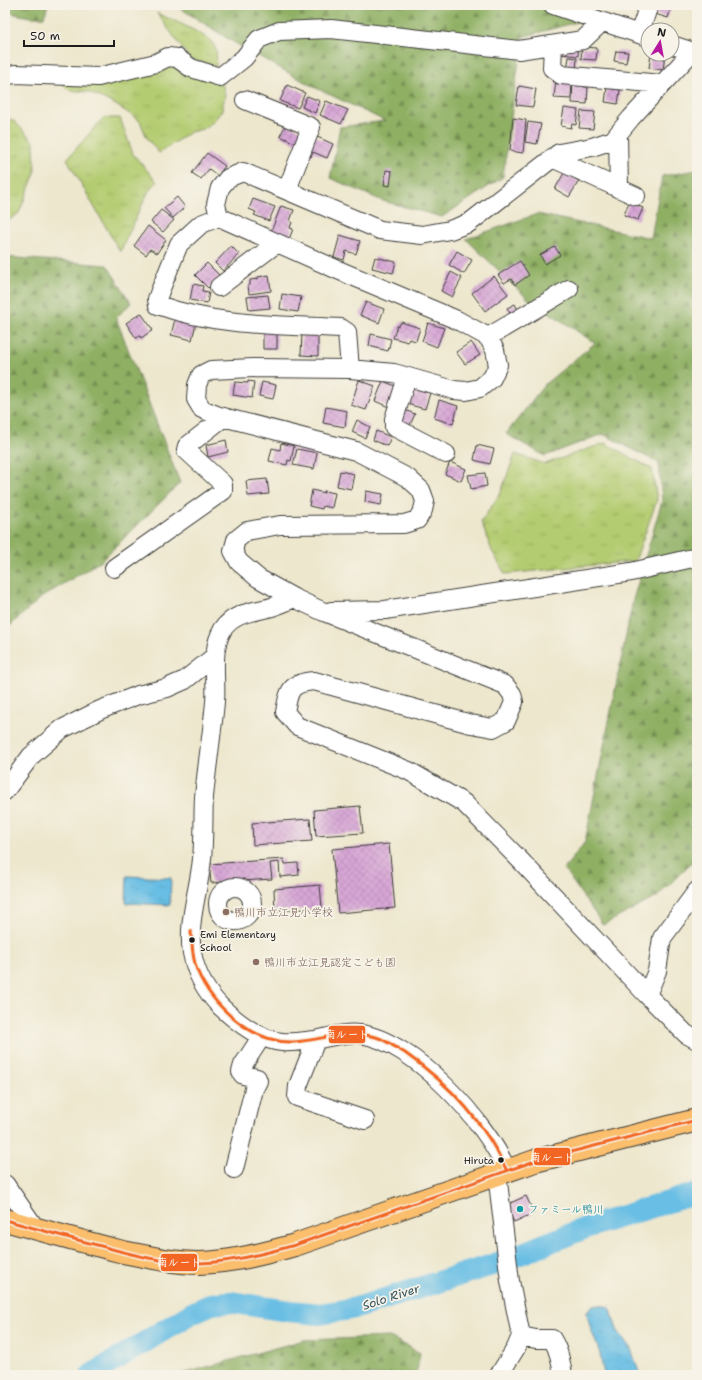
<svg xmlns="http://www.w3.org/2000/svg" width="702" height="1380" font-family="'Shantell Sans','Klee One',sans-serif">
  <defs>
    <pattern id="grass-tufts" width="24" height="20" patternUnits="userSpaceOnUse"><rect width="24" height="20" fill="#b4cc71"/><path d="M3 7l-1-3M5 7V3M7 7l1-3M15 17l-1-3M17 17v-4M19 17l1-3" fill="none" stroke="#9aaf61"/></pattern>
    <pattern id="forest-firs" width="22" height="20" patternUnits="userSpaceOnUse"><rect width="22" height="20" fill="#8fb063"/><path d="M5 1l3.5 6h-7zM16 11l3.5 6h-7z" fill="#748e51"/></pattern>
    <pattern id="water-ripples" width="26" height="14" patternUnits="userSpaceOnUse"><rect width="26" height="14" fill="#67bee4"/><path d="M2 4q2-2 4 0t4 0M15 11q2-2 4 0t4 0" fill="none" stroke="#59a3c3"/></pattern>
    <pattern id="building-cross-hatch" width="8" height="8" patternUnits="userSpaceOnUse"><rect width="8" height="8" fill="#d7a6d6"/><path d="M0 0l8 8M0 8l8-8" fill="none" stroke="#b88eb7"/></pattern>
  </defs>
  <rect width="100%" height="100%" fill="#f7f3e8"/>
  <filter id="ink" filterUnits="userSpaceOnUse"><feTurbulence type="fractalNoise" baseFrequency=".025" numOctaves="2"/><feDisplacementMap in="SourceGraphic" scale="8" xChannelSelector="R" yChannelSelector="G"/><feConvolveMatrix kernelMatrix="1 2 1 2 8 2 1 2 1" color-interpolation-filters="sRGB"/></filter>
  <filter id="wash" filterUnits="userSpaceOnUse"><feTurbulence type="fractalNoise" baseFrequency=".012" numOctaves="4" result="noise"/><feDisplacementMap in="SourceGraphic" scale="16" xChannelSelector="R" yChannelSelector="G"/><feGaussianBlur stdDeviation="0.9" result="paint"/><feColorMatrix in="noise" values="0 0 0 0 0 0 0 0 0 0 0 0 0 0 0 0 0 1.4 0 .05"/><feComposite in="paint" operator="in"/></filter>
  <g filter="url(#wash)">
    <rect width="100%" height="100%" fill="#ede7cd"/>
    <!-- grass -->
    <path fill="url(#grass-tufts)" stroke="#687446" d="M157,13C169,19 208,34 214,45C217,52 217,59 216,66L190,59Z
      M169,65L222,82L225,95L222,110L213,122L203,129L190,132L159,153L147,138L140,121L127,112L111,102L88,92L69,90L61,82L125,79L156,73Z
      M5,117L14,121L34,142L35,173L19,213L5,223Z
      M103,118H120L133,154L157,182L148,192L120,252L67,159Z
      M605,443L652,469L657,500L635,561L505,574L492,551L481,522L501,492L515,454L545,464Z"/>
    <!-- forest -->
    <path fill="url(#forest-firs)" stroke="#566640" d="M5,5H48L44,17H30L5,12Z
      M175,5H596L599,16L522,37L503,177L442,217L383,201L330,178L340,127L385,121L314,87L235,43Z
      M697,170V857L657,897L603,925L564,869L585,842L633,600L662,501L659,463L603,434L545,456L506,434L545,384L595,343L527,298L466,239L537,214L651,238L662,176Z
      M5,257L107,265L131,303L116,318L180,483L101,561L42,597L5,630Z
      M390,1337L420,1353L417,1371L414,1375H178L304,1340Z"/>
    <!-- water -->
    <path fill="url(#water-ripples)" stroke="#426d80" d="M127,876L171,878L170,905L126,903Z
      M599,1305L609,1307L611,1310L616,1327L619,1333L631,1349L640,1375H605C601,1367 602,1359 599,1351C595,1338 588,1325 587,1312C589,1306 594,1306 599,1305Z"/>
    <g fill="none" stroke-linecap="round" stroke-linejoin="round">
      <!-- river -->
      <path stroke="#67bee4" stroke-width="22" d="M91,1375L192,1313L212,1304L229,1302L289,1311L320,1314L356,1308L495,1264L588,1227L697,1193"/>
    </g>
    <g id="blocks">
      <!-- building -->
      <path fill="url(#building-cross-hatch)" d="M657,5H672L668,18L655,14Z
        M562,45H579L578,56L560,54Z
        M582,47L597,48L596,60L581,59Z
        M616,51L628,52L626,63L614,61Z
        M651,54H665L663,70L649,68Z
        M569,57L577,58L576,70L567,69Z
        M573,78L585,79L584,87H588L587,104L572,103Z
        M556,79L572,80L571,99L554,98Z
        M287,85L305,93L298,108L280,101Z
        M519,86L536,89L533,107L516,105Z
        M607,88L620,90L618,104L605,102Z
        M307,96L320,101L315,113L302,107Z
        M326,101L348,110L341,124L320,115Z
        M564,108L578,110L576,125L572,124L571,128L561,126Z
        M581,111L595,112L593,129L579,128Z
        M513,118L526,120L523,153L510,151Z
        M528,122L541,124L537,144L525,142Z
        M286,124L303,131L297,144L280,136Z
        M315,136L333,144L327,158L313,152L311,157L304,154Z
        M207,153L225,166L218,176L209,169L201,179L192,173Z
        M386,170L392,171L390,186L384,185Z
        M564,173L579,181L569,197L555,189Z
        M177,197L185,207L173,218L164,208Z
        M253,199L275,207L269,221L254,215L256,212L249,209Z
        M629,202L643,208L638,220L624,215Z
        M281,206L294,210L290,221L292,222L290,228L293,229L288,242L270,234Z
        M161,210L174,220L163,232L151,222Z
        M148,226L166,240L157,253L150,249L146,255L134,246Z
        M340,235L360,241L356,254L346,251L344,260L334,257Z
        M231,246L239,254L223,271L215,263Z
        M555,247L560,255L545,264L540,255Z
        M457,251L472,260L464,274L449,265Z
        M375,257L396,262L393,273L372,268Z
        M520,261L529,275L515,285L511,279L504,283L498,275Z
        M207,263L220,276L208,288L195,275Z
        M451,272L462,278L452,297L441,291Z
        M269,275L271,291L249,294L248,285H250V280L258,279V277Z
        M494,276L508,294L485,311L472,293Z
        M193,284L203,286L202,291L209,292L207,303L190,300Z
        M282,294L301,297L298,312L280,309Z
        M268,295L270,308L249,310L247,297Z
        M366,302L384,309L379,323L360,315Z
        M515,304L519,312L512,316L507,308Z
        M141,313L153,330L141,338L140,336L136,338L126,323Z
        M176,315L196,323L192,340L171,335Z
        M401,322L420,328L416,341L409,339L408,342L393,338L397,326H399Z
        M428,323L444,328L437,347L422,341Z
        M263,331H277V349H263Z
        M302,333L318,334V356L301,355Z
        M371,334L391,339L388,351L369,346Z
        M471,342L480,355L465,364L456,352Z
        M359,380L375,386L366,410L351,405Z
        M248,381L254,382L252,398L233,395L235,382L248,383Z
        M383,381L400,388L391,408L375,401Z
        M262,382L276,385L273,399L259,396Z
        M408,387L430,393L425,409L403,403Z
        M439,400L458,406L453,424L434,418Z
        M326,407L347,411L345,427L323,423Z
        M402,409L415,414L410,425L397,420Z
        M357,420L370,427L365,438L352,432Z
        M376,431L391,437L387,446L373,440Z
        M226,440L228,452L208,457L206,445Z
        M281,443L294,446L291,461L288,460L287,465L269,461L272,448L280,450Z
        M477,445L494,449L490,464L474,460Z
        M297,449L317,453L314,469L293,465Z
        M450,462L466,469L461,481L445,474Z
        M340,471L354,474L351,489L337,486Z
        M485,473L487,486L471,489L468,475Z
        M267,479L269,494L248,496L246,481Z
        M312,490L324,493V491L335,493L332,508L323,506L322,509L309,506Z
        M366,491L383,494L381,505L365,502Z
        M360,806L363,833L316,836L314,810Z
        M310,819L312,841L253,845L252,823Z
        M389,844L395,908L338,913L332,849Z
        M284,859L285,864L298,863L299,875L280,877L279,862L270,863L272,879L211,883L209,864Z
        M320,885L322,908L275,911L274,889Z
        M526,1196L534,1213L514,1222L506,1205Z"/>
    </g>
  </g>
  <g filter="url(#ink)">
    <use href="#blocks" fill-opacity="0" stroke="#3b3a37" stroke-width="1"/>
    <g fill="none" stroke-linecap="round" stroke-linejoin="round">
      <!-- minor casing -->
      <g stroke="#3b3a37" stroke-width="20">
        <path id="minor" d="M553,5L648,37
          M639,34L649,5
          M553,45L552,68L561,75L662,84
          M672,45L697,53
          M692,52L631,118L613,140L592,147L559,153L469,223L450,230L422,235L380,230L243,172L228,178L220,188L216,204L219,217L338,270L457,320L488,337L495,350L498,365L492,378L480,388L466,391L454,390L394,373L350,369L253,368L211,370L201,375L197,385L196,399L202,409L219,416L356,451L408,478L421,490L425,501L423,510L417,520L404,524L280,525L247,531L236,540L233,551L239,562L258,578L294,598L324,612L505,685L512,694L514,702L506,721L493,728L471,724L314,681C290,683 289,690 285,712L297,726L409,771L464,803L521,861L647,995L686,1034L697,1040
          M5,76L15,74L98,77L156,63L168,57L177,58L191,68L220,77L244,58L259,39L279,31L331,29L519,50L583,40L602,22
          M245,100L311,127L287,190
          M618,134L619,189
          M552,158L636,196
          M219,217L201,224L179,244L160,291L157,299L158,305C216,326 280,325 341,328L347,332L350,369
          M219,287L277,243
          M488,337L569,289
          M407,377L394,419V427L446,454
          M114,568L223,491V484L186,450L187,446L224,417
          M294,598C288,601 281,604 275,606C257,612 235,611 223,629C210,650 217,678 215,702C212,734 207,765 204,797C203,817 204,838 202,859C199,890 187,922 192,953C196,974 207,993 221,1007C237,1022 259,1040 282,1042C292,1043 304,1041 315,1040C330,1037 344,1032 360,1034C412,1040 488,1123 507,1171
          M331,611L385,610L631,572L697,557
          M5,791L31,756L62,729L100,710L138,695L167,688L185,680L215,656
          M218 904a17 17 0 1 1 34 0a17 17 0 1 1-34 0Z
          M647,995L657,971L662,938L697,891
          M316,1040L298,1086L297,1097L365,1120
          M234,1169L254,1089L258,1081L257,1078L243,1075L241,1072L243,1065L262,1036
          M497,1174L510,1281L521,1336L516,1348L499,1375
          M5,1184L36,1229
          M521,1336L536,1339H552C559,1350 561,1362 563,1375"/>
      </g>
      <!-- major casing -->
      <g stroke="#3b3a37" stroke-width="24">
        <path id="major" d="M5,1220C44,1231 84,1242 123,1252C148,1257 174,1263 199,1263C232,1262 263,1254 295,1245L535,1161L697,1120"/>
      </g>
      <!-- minor -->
      <use href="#minor" stroke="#fff" stroke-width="18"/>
      <!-- major -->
      <use href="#major" stroke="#fabe6d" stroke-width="22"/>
      <!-- bus-1 casing -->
      <g stroke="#f7f3e8" stroke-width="6">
        <path id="bus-1" d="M191,931C192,944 192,958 197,970C212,1006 253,1044 294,1042C322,1040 348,1029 376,1037C386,1040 395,1047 405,1053C448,1083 485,1123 507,1171
          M5,1220C37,1229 69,1238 101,1246C133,1255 167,1264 200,1263C232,1262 264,1254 295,1245L535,1161L697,1120"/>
      </g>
      <!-- bus-1 -->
      <use href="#bus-1" stroke="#f26522" stroke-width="3"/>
    </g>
  </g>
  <!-- markers -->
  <g fill="#8d6e63" stroke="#f7f3e8" stroke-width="1.5">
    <circle cx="226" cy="912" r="4"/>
    <circle cx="256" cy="962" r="4"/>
  </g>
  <g fill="#1c1c1c" stroke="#f7f3e8" stroke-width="1.5">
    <circle cx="192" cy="940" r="3.5"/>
    <circle cx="501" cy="1160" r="3.5"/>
  </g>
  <circle fill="#0f9aa8" stroke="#f7f3e8" stroke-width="1.5" cx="520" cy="1209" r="4"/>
  <g text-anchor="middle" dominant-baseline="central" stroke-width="3.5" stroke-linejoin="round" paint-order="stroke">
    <!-- bus labels -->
    <g font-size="10" fill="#1c1c1c" stroke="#f7f3e8" text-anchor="start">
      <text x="200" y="934">Emi Elementary<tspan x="200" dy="13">School</tspan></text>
      <text x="494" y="1160" text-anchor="end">Hiruta</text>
    </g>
    <!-- education labels -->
    <g font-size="11" fill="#785e54" stroke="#f7f3e8" text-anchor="start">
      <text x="234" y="912">鴨川市立江見小学校</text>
      <text x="264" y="962">鴨川市立江見認定こども園</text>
    </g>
    <!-- culture labels -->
    <g font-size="11" fill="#0d838f" stroke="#f7f3e8" text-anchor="start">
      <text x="528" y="1209">ファミール鴨川</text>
    </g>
    <!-- water labels -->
    <g font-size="12" font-style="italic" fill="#365562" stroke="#f7f3e8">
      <text transform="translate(391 1297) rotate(-18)">Solo River</text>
    </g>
  </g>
  <g stroke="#f7f3e8" stroke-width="1.5">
    <rect x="328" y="1025" width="38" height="19" rx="4" fill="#f26522"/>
    <rect x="533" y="1147" width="38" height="19" rx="4" fill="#f26522"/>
    <rect x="160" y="1253" width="38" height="19" rx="4" fill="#f26522"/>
  </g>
  <g font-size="11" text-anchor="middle" font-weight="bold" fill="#fff">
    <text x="347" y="1038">南ルート</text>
    <text x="552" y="1161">南ルート</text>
    <text x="179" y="1266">南ルート</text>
  </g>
  <!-- margin -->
  <rect width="702" height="1380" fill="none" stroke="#f7f3e8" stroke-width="20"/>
  <!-- north arrow -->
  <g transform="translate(660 42) rotate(11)"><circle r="19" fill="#f7f3e8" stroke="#9f9d96"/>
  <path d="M0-3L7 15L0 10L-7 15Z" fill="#b5179e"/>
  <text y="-6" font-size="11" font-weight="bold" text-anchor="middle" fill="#1c1c1c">N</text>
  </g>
  <!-- scale -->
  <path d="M24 40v6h90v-6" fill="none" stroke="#1c1c1c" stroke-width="2"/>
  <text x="30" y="40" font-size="12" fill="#1c1c1c" stroke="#f7f3e8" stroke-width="3" paint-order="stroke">50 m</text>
</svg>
